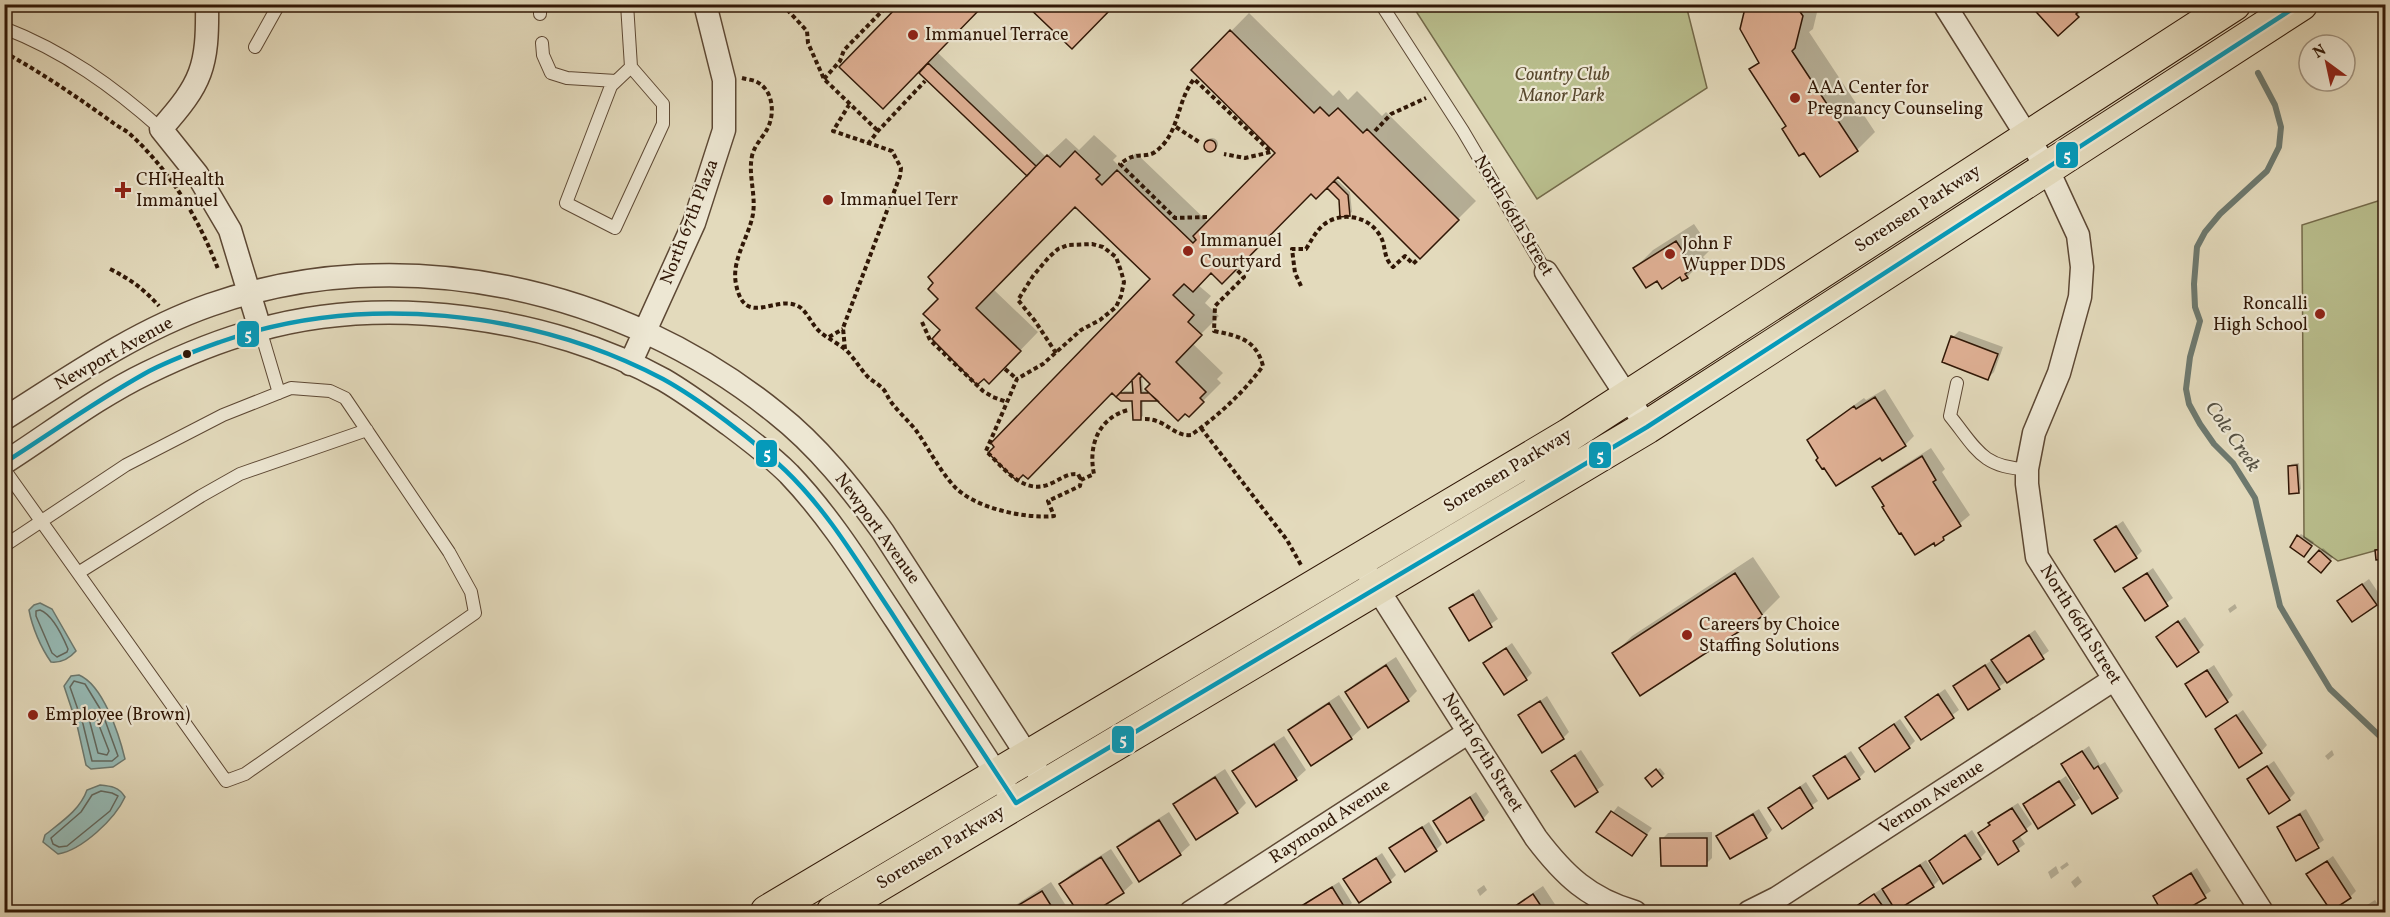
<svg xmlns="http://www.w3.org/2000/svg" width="2390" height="917" font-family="Vollkorn,serif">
  <rect width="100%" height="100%" fill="#e3dabc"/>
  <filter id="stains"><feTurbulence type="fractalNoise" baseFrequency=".00333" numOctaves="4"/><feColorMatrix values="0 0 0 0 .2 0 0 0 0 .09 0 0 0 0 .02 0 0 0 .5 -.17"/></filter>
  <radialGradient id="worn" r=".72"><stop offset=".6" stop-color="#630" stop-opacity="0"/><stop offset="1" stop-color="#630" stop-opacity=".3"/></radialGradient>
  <!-- green -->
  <path fill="#b9be8d" stroke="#746a4a" stroke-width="1.5" d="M1412,5H1686L1707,88L1537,199Z
    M2381,200H2385V548L2338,561L2304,537L2302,225Z"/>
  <!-- water -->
  <path fill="#96bab5" stroke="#6d796f" stroke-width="1.5" d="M40,603L52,609L76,651C69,659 61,663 51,662C41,648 32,627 29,610L34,605Z
    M79,675C103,685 119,734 125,759L113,767L91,769L86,765L77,725L64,686L71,676Z
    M100,785C111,786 119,787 125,797C115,819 82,850 58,854L43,842L45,835C61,822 80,810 87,790Z"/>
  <!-- shadow -->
  <path fill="#0003" fill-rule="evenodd" d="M902,4H983L937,52L1046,157L1066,138L1079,150L1094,135L1117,156L1113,160L1121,168L1136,153L1208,222L1277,153L1193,70L1249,13L1333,96L1339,90L1348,100L1357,91L1382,116L1386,112L1476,201L1420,257L1338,175L1335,178L1350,192L1352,212L1349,214L1340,199L1327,186L1311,192L1211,271L1198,285L1211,296L1205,303L1219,316L1192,343L1223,373L1217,379L1221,383L1189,415L1158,399H1143V416L1140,418L1134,399L1118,397L1124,391H1134L1153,279L1075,205L993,289L1038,332L1007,364L942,330L940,299L1029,176L919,71ZM1142,374L1152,384L1149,391H1143Z
    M1748,4H1819L1813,29L1809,32L1875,132L1857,150L1788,125L1751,70L1760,61Z
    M2031,4H2085L2087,6L2058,34Z
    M1206 144a6 6 0 1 1 12 0a6 6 0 1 1-12 0Z
    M1694,224L1711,249L1703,257L1705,259L1687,277L1635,268L1653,250Z
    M1959,331L2003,347L1994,372L1988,378L1953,337Z
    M1885,389L1914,436L1905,445L1881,456L1820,458L1809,440L1818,431L1864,398L1866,400Z
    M1931,448L1945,469L1942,472L1970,515L1935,544L1886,505L1874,487L1884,478Z
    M2299,463L2301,489L2298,492L2289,466L2292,464Z
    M2123,521L2142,551L2136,557L2096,540Z
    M2301,534L2314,542L2307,552L2299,536Z
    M2323,548L2333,557L2321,571L2310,562Z
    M1753,557L1780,597L1762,615L1614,654L1632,636Z
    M2153,568L2173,598L2145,619L2125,588Z
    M2369,579L2382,598L2376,604L2339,601Z
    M1479,589L1498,619L1469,639L1451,609Z
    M2235,604L2237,608L2230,613L2228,609Z
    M2185,617L2204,645L2198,651L2158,637Z
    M2035,630L2049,651L1969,708L1955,686Z
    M1512,643L1532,673L1526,679L1485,663Z
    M1396,657L1417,691L1408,700L1347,692L1356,683Z
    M2214,665L2233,695L2227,701L2186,684Z
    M1945,689L1959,710L1921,738L1907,717Z
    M1339,695L1361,729L1351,738L1290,730L1299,721Z
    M1547,696L1569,732L1563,738L1520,715Z
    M2243,710L2267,745L2261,752L2217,729Z
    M1900,719L1915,741L1909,747L1861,748Z
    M1284,736L1306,770L1296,779L1234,771L1244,762Z
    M2089,746L2100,765L2105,762L2123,791L2117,797L2063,764Z
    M1581,750L1604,785L1575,805L1553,771Z
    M2332,750L2334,755L2328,760L2325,756Z
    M1851,751L1865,772L1859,778L1815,776Z
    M2274,761L2295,793L2289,799L2249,779Z
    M1660,768L1665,774L1652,785L1650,776Z
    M1225,769L1246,803L1237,812L1175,804L1185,795Z
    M2066,776L2080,798L2039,827L2025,805Z
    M1806,782L1818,801L1782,826L1770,808Z
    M1476,792L1489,812L1483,819L1435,821Z
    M2018,803L2032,824L2019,835L2025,844L1999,863L1980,833L1996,817Z
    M1618,806L1652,828L1632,854L1598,832Z
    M1759,809L1772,830L1766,837L1718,836L1724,830Z
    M2306,809L2324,840L2297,859L2279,827L2285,821Z
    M1169,812L1190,845L1180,854L1119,847L1128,838Z
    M1429,822L1442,844L1436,850L1391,848Z
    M1972,830L1986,852L1980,858L1944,851Z
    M1712,832V858L1706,864L1662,839L1668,833Z
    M1111,849L1133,883L1123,892L1091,912H1080L1061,884L1071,874Z
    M1382,853L1396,875L1390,881L1345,879Z
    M2333,856L2356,891L2350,897L2308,874Z
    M1926,860L1939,880L1933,886L1893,912H1852L1860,903L1881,889L1882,891L1890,884Z
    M2067,862L2069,865L2062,870L2060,867Z
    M2056,866L2059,873L2051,879L2048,872Z
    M2197,868L2211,891L2179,912H2164L2155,897L2161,891Z
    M2078,876L2082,882L2075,888L2071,882Z
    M1051,882L1070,912H1006L1011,908Z
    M1339,882L1352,903L1346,909L1341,912H1299L1297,910L1303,904Z
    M1484,885L1487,890L1480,896L1477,890Z
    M1543,886L1560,912H1515L1512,909L1522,900Z
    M2375,900L2383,912H2356Z
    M2149,905L2154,912H2139Z
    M1951,906L1955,912H1943L1945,910Z"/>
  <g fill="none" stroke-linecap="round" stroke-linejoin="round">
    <!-- shore -->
    <path stroke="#63685e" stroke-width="1.5" d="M40,610C53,615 63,637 68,649L67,652L57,657L52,653L36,616V611Z
      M74,681L85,684L102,712L118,756L112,761H92L83,724L70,687Z
      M90,711L95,715L109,751L107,755L98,753L88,715Z
      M101,791L112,793L118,796L110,811L67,846L59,847L53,844L51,838L81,812L92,795Z"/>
    <!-- stream -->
    <path stroke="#6d796f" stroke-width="6" d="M2258,73L2275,105L2281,127L2279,147L2267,171L2220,214L2205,232L2197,247L2194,284L2195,307L2200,321L2190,357L2186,389L2189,404L2200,424L2214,444L2233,463L2255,498L2280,606L2293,628L2330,689L2386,742"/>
  </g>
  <!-- building -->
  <path fill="#deaf93" stroke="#301706" stroke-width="1.5" d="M900,4H980L982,7L883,109L839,67Z
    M1025,4H1110L1113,7L1072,49Z
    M1746,4H1806L1798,9L1803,16L1795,48L1792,51L1858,151L1820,177L1804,153L1799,156L1782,129L1786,126L1749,69L1759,63L1740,29Z
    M2029,4H2076L2080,10L2076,14L2079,17L2058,36Z
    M1230,30L1314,113L1320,107L1329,116L1338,108L1363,133L1367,129L1459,220L1420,259L1338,177L1316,199L1311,194L1222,284L1211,273L1193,292L1184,284L1173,295L1194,315L1188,322L1202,335L1176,362L1206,392L1200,398L1204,402L1189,417L1185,414L1178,421L1145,389L1150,384L1139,373L1116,397L1112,393L1028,479L1023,475L1017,481L988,453L994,447L991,443L1150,279L1075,207L976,308L1021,351L989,384L984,379L977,385L932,339L940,330L923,314L938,299L928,289L933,283L928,277L1047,155L1060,167L1075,151L1100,175L1096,179L1102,185L1117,170L1193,243L1196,240L1193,236L1275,153L1191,70Z
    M928,63L1036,166L1027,176L919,73Z
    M1204 146a6 6 0 1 1 12 0a6 6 0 1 1-12 0Z
    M1334,181L1348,195L1350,216L1340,217L1339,200L1327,188Z
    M1676,241L1694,268L1685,274L1688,278L1682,281L1680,277L1662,289L1657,281L1646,288L1633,268Z
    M1951,336L1998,354L1988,380L1942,362Z
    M1139,373L1142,376L1140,378L1141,393H1149L1158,401H1141V420H1133L1132,401H1121L1116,397L1120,393H1133L1132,380Z
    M1875,397L1906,446L1882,461L1880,458L1836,486L1824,468L1822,469L1816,460L1818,458L1807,440L1854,406L1856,409Z
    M1922,456L1936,480L1933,482L1961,526L1943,537L1944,540L1935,546L1934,543L1915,555L1901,533L1899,534L1882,507L1884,506L1872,487Z
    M2297,465L2299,493L2289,494L2288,466Z
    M2116,526L2137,558L2115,572L2094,540Z
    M2297,535L2312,546L2304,557L2290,547Z
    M2386,549V559L2376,560L2375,550Z
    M2319,550L2331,561L2321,573L2308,562Z
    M1735,573L1763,616L1640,696L1612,653Z
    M2147,573L2168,606L2145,621L2123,588Z
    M2362,584L2377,605L2352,622L2337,601Z
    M1473,594L1492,627L1469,641L1449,608Z
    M2178,621L2199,652L2177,667L2156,637Z
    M2029,635L2044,659L2007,683L1991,660Z
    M1506,648L1527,680L1504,695L1483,663Z
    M1386,665L1409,701L1368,728L1345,692Z
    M1985,665L2000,689L1968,710L1953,686Z
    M2207,670L2228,702L2206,717L2185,684Z
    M1938,694L1954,718L1921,740L1905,717Z
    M1540,701L1564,739L1542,753L1518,715Z
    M1329,703L1352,739L1311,766L1288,730Z
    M2236,715L2262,753L2239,768L2215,729Z
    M1894,724L1910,748L1875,772L1859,748Z
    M1274,744L1297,780L1256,807L1232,771Z
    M2082,751L2094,769L2098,766L2118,798L2092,814L2061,764Z
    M1575,755L1598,792L1575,807L1551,771Z
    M1845,756L1860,779L1828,799L1813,776Z
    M2267,766L2290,800L2269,814L2247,779Z
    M1656,769L1663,778L1652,787L1645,778Z
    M1215,777L1238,813L1196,840L1173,804Z
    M2059,781L2075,805L2038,829L2023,804Z
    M1800,787L1813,808L1782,829L1768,808Z
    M1470,797L1484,820L1447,843L1433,821Z
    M2012,808L2027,831L2013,841L2019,851L1998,865L1978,833L1990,825L1988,823Z
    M1611,811L1647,835L1632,856L1596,832Z
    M1753,814L1767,838L1730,859L1716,836Z
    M2300,814L2319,848L2296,861L2277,827Z
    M1159,820L1181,855L1139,882L1117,847Z
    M1422,827L1437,851L1405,872L1389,848Z
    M1965,835L1981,859L1943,884L1929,861Z
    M1660,838H1707V866H1661Z
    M1101,857L1124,893L1094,912H1078L1059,884Z
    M1376,858L1391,882L1359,903L1343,879Z
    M2327,861L2351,898L2331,911L2306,874Z
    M1920,865L1934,887L1896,911L1882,889Z
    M2191,873L2206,898L2182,912H2162L2153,896Z
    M1332,887L1347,911L1344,912H1297L1295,910Z
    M1042,891L1055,912H1007Z
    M1533,894L1545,912H1513L1511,909Z
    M1874,894L1887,912H1853L1852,909Z"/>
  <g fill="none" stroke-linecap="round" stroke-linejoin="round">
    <!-- service casing -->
    <g stroke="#5d4834" stroke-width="14">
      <path id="service" d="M540,4V14
        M627,4L631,67L663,104V124L615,228L566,203L611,86L631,67
        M1381,4L1463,131L1546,272
        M2380,4L2386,12
        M4,28C64,51 114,87 161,129
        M542,43L543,55L551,73L567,78L616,81
        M255,47L279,4
        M260,329L279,393
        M1957,383L1950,416C1976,448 1982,468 2027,469
        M4,469C78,573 152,677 226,781L245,774L475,613L471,592L449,552L345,398L330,391L291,388L223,415L126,465L4,546
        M78,573L201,496L240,474L367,430"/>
    </g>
    <!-- minor casing -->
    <g stroke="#5d4834" stroke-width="25">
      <path id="minor" d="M207,4C208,67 202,83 161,129L197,174L230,230L260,329
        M1944,4L2047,168L2078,235L2082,267L2080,297L2059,373L2034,433L2027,469V484L2037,557L2262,912
        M1546,272L1647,427
        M630,364L694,223L724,130V80L705,4
        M4,419C70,377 136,331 210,305C401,238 622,288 776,413C818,446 852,489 883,532L1036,769
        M4,463C51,433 97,397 147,373C182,356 220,340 258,330C385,294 549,316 664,380C688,394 709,410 731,426C751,441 771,456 789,474C831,518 862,569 896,620C932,675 969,731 1005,787
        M1370,577L1536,838C1564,875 1589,899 1635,912
        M1191,912L1469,732
        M1749,912L1777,898L2113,680"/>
    </g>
    <!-- primary casing -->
    <g stroke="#301706" stroke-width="35">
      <path id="primary" d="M767,912L1569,435L2234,4
        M833,912L1647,427L2301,4"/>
    </g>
    <!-- path -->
    <path stroke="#301706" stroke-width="4" stroke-dasharray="4.5 3" stroke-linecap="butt" d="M782,4L807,31L808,43L824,79L878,131
      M4,52C42,73 77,97 112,122C118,127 126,130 131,135C171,172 199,219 218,269
      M742,78C746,79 752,80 755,81C772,88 775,110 769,125C765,136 755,143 752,156C748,175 756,194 753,214C749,237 731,260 736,284C745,331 778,291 801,308C808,314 812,324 818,330C826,338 838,343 847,351C854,358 860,368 867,376C872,381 879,384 884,390C887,394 888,398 891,402C898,411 907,420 915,429C928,447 938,468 953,485C973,508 1025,519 1054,516L1048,501L1080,486L1081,480L1094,474C1088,446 1098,418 1128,410
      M824,79L840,61L844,50L889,4
      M1176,127L1199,142
      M1375,131L1391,114L1426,98
      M868,144L878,131L925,81
      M1207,217L1175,218L1120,164C1124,161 1128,158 1132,157C1140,154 1148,157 1155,152C1180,134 1176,102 1194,79L1271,152L1245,158L1224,154
      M110,269C130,279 144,289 159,306
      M1301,286L1295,273L1292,249H1306C1311,241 1315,233 1322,226C1339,211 1367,215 1379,234C1387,245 1382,257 1393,267L1405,256L1413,264L1418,259
      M922,322L930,340L983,391L993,397L1007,402
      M829,337L843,329
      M845,349L843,328L900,176L901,168L892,151L833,131L849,105
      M1056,353L1035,321L1018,300L1033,276L1049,257L1058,249L1068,245L1092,244L1103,247L1116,257L1121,271L1124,282L1121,296L1116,307L1100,320L1081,330L1043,364L1017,379L986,451C1004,468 1024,497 1052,483C1061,479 1068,473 1078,474L1081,480
      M1005,369L1017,379
      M1145,419C1166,419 1174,437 1191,435C1218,416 1243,393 1263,366C1256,339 1238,336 1214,331L1215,306L1244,277L1237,270
      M1201,428L1287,540L1301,565
      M4,871L9,868"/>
    <!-- service -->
    <use href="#service" stroke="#ede7d3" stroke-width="12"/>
    <!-- minor -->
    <use href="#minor" stroke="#ede7d3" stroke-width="22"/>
    <!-- primary -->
    <use href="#primary" stroke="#e3dabc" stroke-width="33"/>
    <!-- bus-1 casing -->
    <g stroke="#ede7d3" stroke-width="9">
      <path id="bus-1" d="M4,463C51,433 96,401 144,374C167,361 195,351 220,342C360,292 532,310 663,379C701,400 753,440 785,470C828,511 858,563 891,612C932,676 974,739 1016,803L1647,427L2300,4"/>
    </g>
    <!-- bus-1 -->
    <use href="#bus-1" stroke="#059aba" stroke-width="4.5"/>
  </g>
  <!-- markers -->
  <g fill="#8f2418" stroke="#ede7d3" stroke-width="2">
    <circle cx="913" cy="35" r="6"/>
    <circle cx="1795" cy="98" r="6"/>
    <path d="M120 181h6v6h6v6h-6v6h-6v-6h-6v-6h6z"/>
    <circle cx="828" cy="200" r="6"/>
    <circle cx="1188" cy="251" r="6"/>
    <circle cx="1670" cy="254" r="6"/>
    <circle cx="2320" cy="314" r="6"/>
    <circle cx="1687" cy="635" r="6"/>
    <circle cx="33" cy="715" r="6"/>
  </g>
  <circle fill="#301706" stroke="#ede7d3" stroke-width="2" cx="187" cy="354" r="5"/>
  <g text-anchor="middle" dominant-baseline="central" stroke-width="4.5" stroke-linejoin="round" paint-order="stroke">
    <!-- poi labels -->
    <g font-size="18" fill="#301706" stroke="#ede7d3" text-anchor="start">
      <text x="925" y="35">Immanuel Terrace</text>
      <text x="1807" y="88">AAA Center for<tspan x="1807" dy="21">Pregnancy Counseling</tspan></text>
      <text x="136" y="180">CHI Health<tspan x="136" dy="21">Immanuel</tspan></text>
      <text x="840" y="200">Immanuel Terr</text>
      <text x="1200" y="241">Immanuel<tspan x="1200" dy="21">Courtyard</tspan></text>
      <text x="1682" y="244">John F<tspan x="1682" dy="21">Wupper DDS</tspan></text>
      <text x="2308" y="304" text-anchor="end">Roncalli<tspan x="2308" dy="21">High School</tspan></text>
      <text x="1699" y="625">Careers by Choice<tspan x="1699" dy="21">Staffing Solutions</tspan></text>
      <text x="45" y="715">Employee (Brown)</text>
    </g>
    <!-- park labels -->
    <g font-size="18" font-style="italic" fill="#59492e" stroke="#ede7d3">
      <text x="1562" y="75">Country Club<tspan x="1562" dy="21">Manor Park</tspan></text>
    </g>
    <!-- street labels -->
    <g font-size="18" fill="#301706" stroke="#ede7d3">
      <text transform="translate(1918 209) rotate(-33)">Sorensen Parkway</text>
      <text transform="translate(1513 216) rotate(59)">North 66th Street</text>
      <text transform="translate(690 222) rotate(-69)">North 67th Plaza</text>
      <text transform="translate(114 354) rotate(-29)">Newport Avenue</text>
      <text transform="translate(1508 471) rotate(-31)">Sorensen Parkway</text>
      <text transform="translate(877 529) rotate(54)">Newport Avenue</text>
      <text transform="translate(2080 625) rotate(58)">North 66th Street</text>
      <text transform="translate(1482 753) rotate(58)">North 67th Street</text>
      <text transform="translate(1932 798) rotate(-33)">Vernon Avenue</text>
      <text transform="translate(1330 822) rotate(-33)">Raymond Avenue</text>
      <text transform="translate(941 848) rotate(-31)">Sorensen Parkway</text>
    </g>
    <!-- water labels -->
    <g font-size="20" font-style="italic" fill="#545043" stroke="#ede7d3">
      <text transform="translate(2232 437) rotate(55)">Cole Creek</text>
    </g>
  </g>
  <g stroke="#ede7d3" stroke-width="2">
    <rect x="2055" y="141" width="24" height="28" rx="6" fill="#059aba"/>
    <rect x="236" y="320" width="24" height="28" rx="6" fill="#059aba"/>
    <rect x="755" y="439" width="23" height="29" rx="6" fill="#059aba"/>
    <rect x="1588" y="441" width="24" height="28" rx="6" fill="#059aba"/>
    <rect x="1111" y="725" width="24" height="29" rx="6" fill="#059aba"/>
  </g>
  <g font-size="16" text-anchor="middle" font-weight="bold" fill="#fff">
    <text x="2067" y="161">5</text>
    <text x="248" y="340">5</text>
    <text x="767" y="459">5</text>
    <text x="1600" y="461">5</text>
    <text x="1123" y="745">5</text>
  </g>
  <!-- margin -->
  <rect width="2390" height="917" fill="none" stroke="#e3dabc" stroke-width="24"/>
  <rect x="6" y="6" width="2378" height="905" fill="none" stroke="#301706" stroke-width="3"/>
  <rect x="12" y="12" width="2366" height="893" fill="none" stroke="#301706" stroke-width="1.5"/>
  <!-- north arrow -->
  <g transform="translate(2327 63) rotate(327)"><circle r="28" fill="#ede7d3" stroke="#a19481" stroke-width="1.5"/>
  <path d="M0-4.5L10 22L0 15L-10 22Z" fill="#8f2418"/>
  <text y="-9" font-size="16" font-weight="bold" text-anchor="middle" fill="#301706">N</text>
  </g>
  <rect width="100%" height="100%" filter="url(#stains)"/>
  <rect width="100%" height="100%" fill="url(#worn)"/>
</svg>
